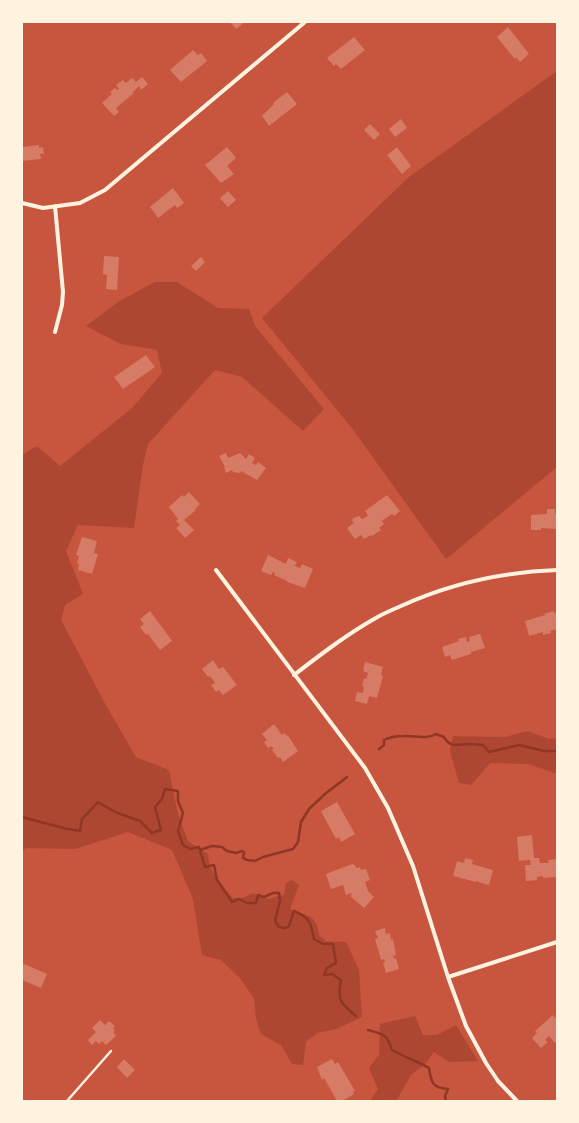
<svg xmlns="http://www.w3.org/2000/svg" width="579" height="1123" font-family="'Times New Roman',serif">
  <rect width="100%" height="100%" fill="#c8553d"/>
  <!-- green -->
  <path fill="#ae4732" d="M557,71V467L446,559L351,427L262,318L409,177Z
    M155,282H177L218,308L249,309L255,326L324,409L303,431L242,377L215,370L148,444L143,465L134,528L78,525L66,551L83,594L65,605L61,620L107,707L136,757L169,770L178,814L188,841L208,854C209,873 221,884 233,898H242L253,893L267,899L284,895L286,883L292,880L299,885L290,909L311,917L316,923L320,936L326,941L346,942L359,970L362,1017L336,1029L317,1033L306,1042L303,1065L292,1064L281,1045L261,1034L256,1019L254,998L239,977L221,960L202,955L193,899L172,850L128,832L75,849L26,848L22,851V455L37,446L60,466L132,408L162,373L157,350L121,344L86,326L118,302Z
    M527,731L549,739L557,738V774L528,764L490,763L471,785L459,783L450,751L453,736L505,737Z
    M415,1016L423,1035H437L456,1025L478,1061L449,1062L434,1052L427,1062L411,1075L396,1101H370L378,1089L369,1068L379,1055L380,1024Z"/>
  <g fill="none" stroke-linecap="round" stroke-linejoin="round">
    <!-- stream -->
    <path stroke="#8f3625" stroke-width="2.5" d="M379,749L384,745V740C390,737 397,736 403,736C415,735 426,740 436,734L444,737C451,749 458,744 470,744C474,744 479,745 483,745L489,752L519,745L544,751H557
      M22,817L63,828L80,831L82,819L98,802L115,812L140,821L152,833L161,830L155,807L162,799L165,789L178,791V801L183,813L178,831L183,845L190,849L199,847L205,867L214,865L217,880L232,902L239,899L247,903H256L258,895L264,897L273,893H279L280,901L275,921L279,927L285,928L289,926L294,911C310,918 311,922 314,939L323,944H333L336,963L327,968L324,975L332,974L341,980C337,1000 340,1003 356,1016
      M200,850L212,846L222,847L227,851L236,853L242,851L244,852L243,858L247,860L255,861L263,857L293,849L298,842L301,822L309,809L325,794L347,777
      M368,1030C383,1034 387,1034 392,1050C404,1057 417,1061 429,1068C431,1083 433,1088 448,1089L445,1096L446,1101"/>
  </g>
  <!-- building -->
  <path fill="#d67c66" d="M230,22H245L236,29Z
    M508,27L529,54L520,62L516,57L515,59L497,37Z
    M354,37L365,50L341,69L336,64L334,66L327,58Z
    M193,50L198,55L201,53L207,61L181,82L170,70Z
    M142,77L148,84L141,90L139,86L133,92L134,93L116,108L119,112L114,116L102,103L112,94L110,92L115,88L117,90L119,89L116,85L123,80L126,83L132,78L136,82Z
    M287,92L297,104L269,126L262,116L274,104L273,103Z
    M401,119L407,128L395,137L389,129Z
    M370,124L380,134L374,140L364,130Z
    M39,145V148L43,147L44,154H40L41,159L22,161V147Z
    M227,147L236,158L227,166L234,174L221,183L205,165Z
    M397,147L411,166L402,174L387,155Z
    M173,188L184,203L177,208L175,205L158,218L150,207Z
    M228,191L236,200L228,207L220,198Z
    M104,256L119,257L117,290L106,289L107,275L103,274Z
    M201,257L205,262L196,271L191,266Z
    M146,355L155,367L123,389L114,377Z
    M226,453L228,458L240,453L246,459L249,454L255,458L252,463L256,465L258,462L266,468L257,480L241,471L240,473L233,472L232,470L226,473L224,467H225L219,456Z
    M189,492L200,504L195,509L196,510L184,520L194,530L185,538L176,528L180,525L176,521L178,519L169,507L182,495L184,497Z
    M387,495L400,511L394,516L392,514L382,521L384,524L379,528L381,530L372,536L371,535L364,539L361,535L355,539L347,528L354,523L352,521L353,518L359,516L362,519L368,516L365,511Z
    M547,509H555V514H557V528L556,529L541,528V530H531V515L547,514Z
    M82,537L97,541L94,553L98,554L92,574L78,570L79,564L77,563L79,556L76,555Z
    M268,555L286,564L288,558L297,562L295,566L300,568L302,564L313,569L305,588L287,582V581L274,575L275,573L273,572L271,575L261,571Z
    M150,611L172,641L160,650L148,634L146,635L140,627L144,624L140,619Z
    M553,611L554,613L557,612V629L550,631L551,633L543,635V632L529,636L525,621L545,615L544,614Z
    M480,634L485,648L471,652V654L452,660L450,655L445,657L442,647L459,641L458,639L466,637L467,642L470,641L469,637Z
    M213,660L219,669L223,667L237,685L223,695L219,690L216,692L211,685L215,683L210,676L208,677L202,669Z
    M365,662L383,667L381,675L383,676L377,698L369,696L367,704L355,701L357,692L363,693L364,687L362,686L364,678L366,679L368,673L363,671Z
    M274,724L282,735L284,733L289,737L298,751L283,762L280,757L278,758L272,750L274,749L271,746L268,748L264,742L267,740L262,734Z
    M337,802L355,834L341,842L339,837L336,839L321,811Z
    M532,835L534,858H539L540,863H549L548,860L557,859V877L543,878V876L537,877V880L526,881L525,865H531L530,860L519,861L517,837Z
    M465,858L473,860L472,864L493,870L489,885L478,882V881H476V882L453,876L457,861L464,863Z
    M352,864L355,865L356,868L360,867L361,870L366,869L370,880L365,882L368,891L374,897L364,908L350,896L352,895L351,893L346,895L343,885L331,889L326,874Z
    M385,928L386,934L390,933L391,940L393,939L396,955L393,956L394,959L396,958L399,969L386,973L383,963L385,962L384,959L381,960L375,939L378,938L375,931Z
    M22,963L47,974L41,988L22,980Z
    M553,1015L555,1018L557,1016V1041L555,1043L549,1036L545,1040L548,1042L541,1048L532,1038L537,1033L535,1031Z
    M100,1020L105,1025L109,1021L115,1026L113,1028L115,1031L113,1032L116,1036L106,1045L102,1041L99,1044L96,1041L92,1045L88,1040L96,1032L92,1028Z
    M124,1059L135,1070L127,1078L117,1067Z
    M332,1059L335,1064L338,1062L355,1091H353L354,1094L342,1101H337L324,1078L322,1080L317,1067Z"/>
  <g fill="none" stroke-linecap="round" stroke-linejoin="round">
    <!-- service -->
    <path stroke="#fff3e0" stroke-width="2.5" d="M67,1101L111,1051"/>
    <!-- minor -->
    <path stroke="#fff3e0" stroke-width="4" d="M22,203L43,208L80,203L105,190L305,22
      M55,332L62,305L63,292L55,206
      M216,570L365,768L388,808L413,866L448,977L466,1026L486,1063L498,1081L517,1101
      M294,675C320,655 346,635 374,619C382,614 392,610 401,606C451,583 503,572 557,570
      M448,977L557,942"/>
  </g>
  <!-- border -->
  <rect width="579" height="1123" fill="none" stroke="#fff3e0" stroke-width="46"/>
</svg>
